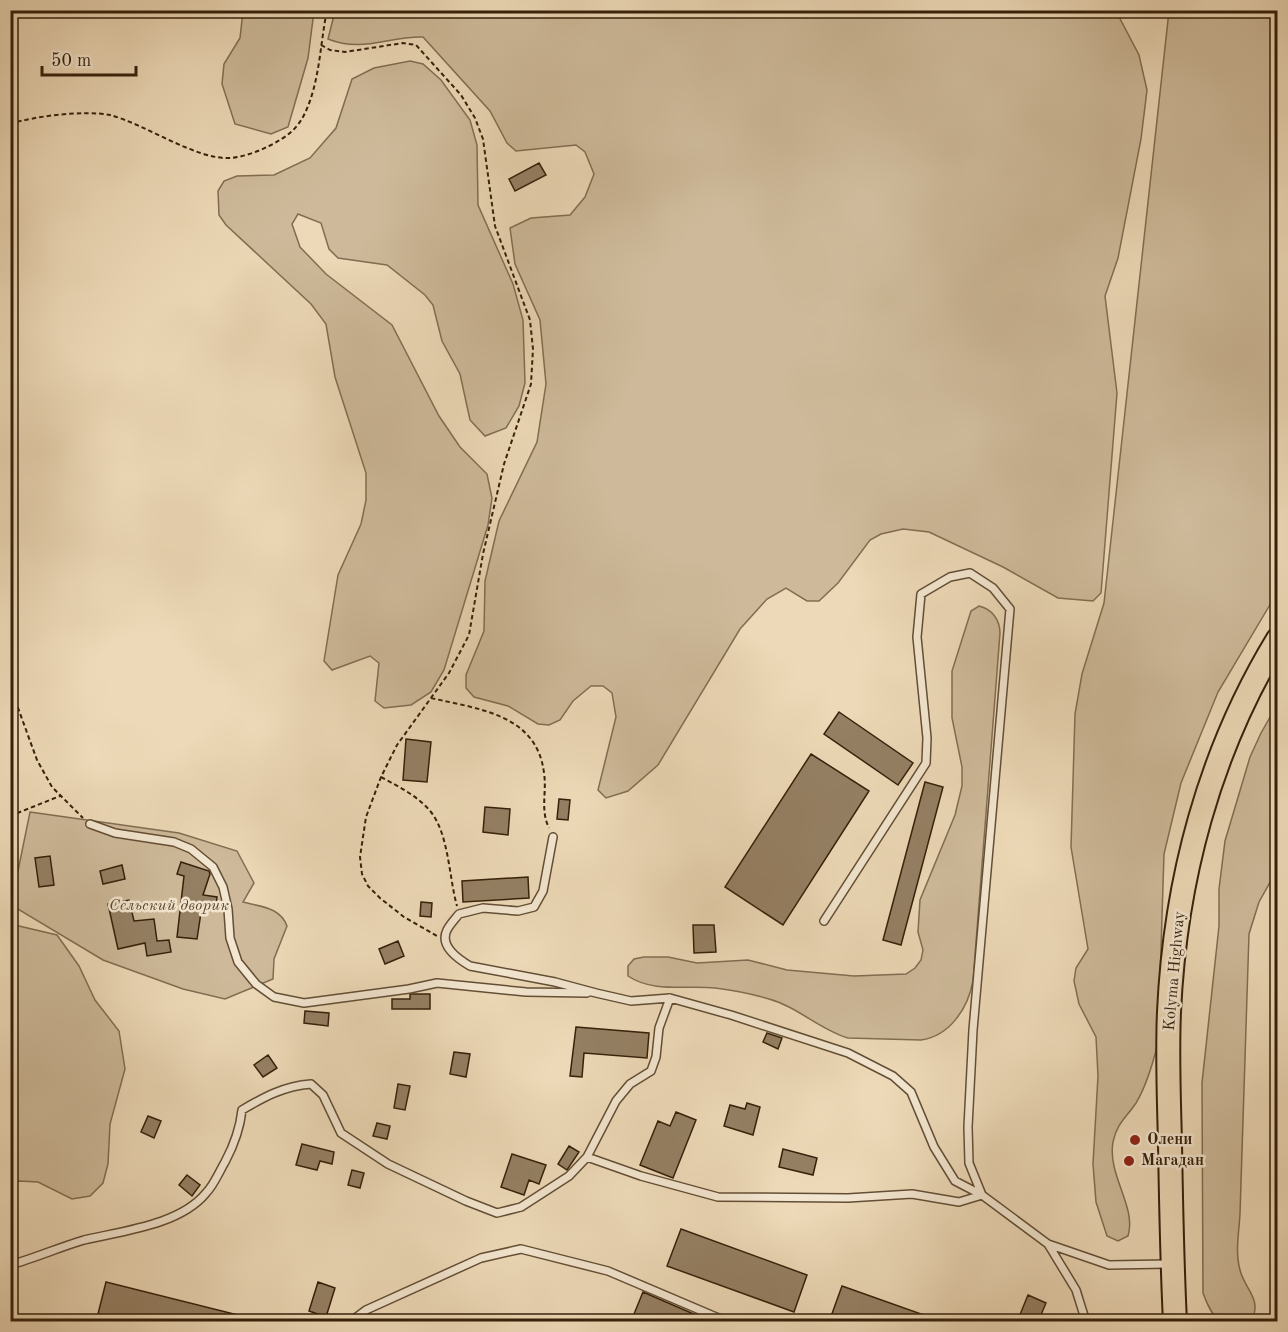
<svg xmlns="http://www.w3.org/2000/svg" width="1288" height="1332" font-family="'Old Standard TT',serif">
  <rect width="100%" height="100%" fill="#edd9b7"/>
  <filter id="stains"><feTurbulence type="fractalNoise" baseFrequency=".00333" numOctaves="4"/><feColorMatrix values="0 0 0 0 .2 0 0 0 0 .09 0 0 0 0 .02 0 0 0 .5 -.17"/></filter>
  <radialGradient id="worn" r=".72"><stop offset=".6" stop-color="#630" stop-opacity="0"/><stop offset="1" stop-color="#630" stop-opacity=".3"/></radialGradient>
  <!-- green -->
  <path fill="#ceba9a" stroke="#826d52" stroke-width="1.5" d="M243,11H314L308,58L288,127L271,134L235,124L222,84L224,64L240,38Z
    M335,11H1113L1117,13L1139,55L1147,90L1141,139L1118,258L1105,296L1117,393L1101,593L1093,601L1058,598L1003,567L929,532L903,529L881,534L870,540L838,583L819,601H807L786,588L767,599L740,629L658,765L628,791L606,798L598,790L616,717L612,693L603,686H591L573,701L560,720L549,725L538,724L508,706L474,697L466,688V675L484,631L485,581L499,521L537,442L546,384L540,320L515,264L510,228L531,218L570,215L585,197L594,174L585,152L576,145L516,151L507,143L490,111L423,37C388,36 363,53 328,39Z
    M1169,11H1277V593L1218,692L1181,783L1164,854L1158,1043C1153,1063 1147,1085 1136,1103C1126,1118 1117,1123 1113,1142C1107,1175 1137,1207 1128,1236L1118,1241L1107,1236L1096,1202L1093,1164L1098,1076L1096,1037L1079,1004L1074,981L1076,968L1088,949L1071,847L1075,714L1082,674L1104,603Z
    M410,61L423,64L441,80L470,120L477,145L478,205L513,284L523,320L525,383L519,406L506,428L485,436L470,420L460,374L442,341L433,305L425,295L387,265L338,258L329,249L321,223L298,214L292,224L300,247L326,274L392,325L439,416L460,447L487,474L492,498L488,525L444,670L431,692L411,705L384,708L375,701L379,663L370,656L332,670L324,661L338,575L361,524L366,500V473L335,377L326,324L311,304L226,225L219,215L218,191L224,181L237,176L274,175L310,158L336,128L352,79L374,68Z
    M979,606C992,609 1000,620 1000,633L973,981C968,1008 950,1036 921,1040L848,1038C820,1030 798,1007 769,999C752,994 732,990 715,988C687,985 653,993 628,976V966L634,959L644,957H668L697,963L748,960L787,970L854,976L906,974L915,968L921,960L923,950L918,932L920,900L955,815L962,786V767L952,718V671L971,611Z
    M1277,705V870L1259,902L1249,934L1240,1214C1239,1232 1235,1252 1240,1270C1245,1290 1262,1298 1252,1321C1219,1322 1215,1325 1203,1293L1202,1083L1219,926V889L1225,841L1250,757L1261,733Z
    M30,812L179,833L237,851L254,883L243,902C261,907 280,907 287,926L274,959L273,979L225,999L183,989L103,960L11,905Z
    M11,921L19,926L57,935L79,966L95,1000L119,1031L125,1069L110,1124L108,1164L103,1183L90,1196L72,1199L38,1182L19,1181L11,1186Z"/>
  <!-- building -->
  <path fill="#958064" stroke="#35200a" stroke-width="1.5" d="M539,163L546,175L515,191L509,179Z
    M839,712L913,763L898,785L824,734Z
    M406,739L431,742L427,782L403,780Z
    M811,754L869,791L783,925L725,887Z
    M925,782L943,787L901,945L883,940Z
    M559,799L570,800L568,820L557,819Z
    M485,807L510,809L508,835L483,832Z
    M50,856L54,885L39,887L35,858Z
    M181,862L209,871L210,874L203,895L217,897L216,908L202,906L197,939L177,937L184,876L177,874Z
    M122,865L125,879L103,884L100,871Z
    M528,877L529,898L463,902L462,881Z
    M129,900L134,921L154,919L157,941L169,940L171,952L147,956L145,943L118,949L108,904Z
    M421,902L432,903L431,917L420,916Z
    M693,925H714L716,952L694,953Z
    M398,941L404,956L385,964L379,949Z
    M410,994H430V1009H392V999H410Z
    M305,1011L329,1013L328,1026L304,1023Z
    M576,1027L649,1033L647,1058L584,1053L582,1077L570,1076Z
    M767,1033L782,1038L778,1049L763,1042Z
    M454,1052L470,1054L466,1077L450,1074Z
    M268,1055L277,1068L263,1077L254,1065Z
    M398,1084L410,1086L405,1110L394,1108Z
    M747,1103L760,1107L753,1135L724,1126L730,1105L745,1109Z
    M676,1112L696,1120L673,1178L640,1165L658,1121L670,1126Z
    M148,1116L161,1121L154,1138L141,1132Z
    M377,1123L390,1126L387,1139L373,1136Z
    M302,1144L334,1152L332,1164L320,1161L317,1170L296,1165Z
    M569,1146L579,1152L567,1170L558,1164Z
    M783,1149L817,1158L813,1175L779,1167Z
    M512,1154L546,1165L539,1184L529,1180L524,1195L501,1187Z
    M352,1170L364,1173L360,1188L348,1185Z
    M187,1175L200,1185L192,1196L179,1185Z
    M681,1229L807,1275L794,1312L667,1266Z
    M106,1282L250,1318L249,1322H130L98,1314Z
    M318,1282L335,1288L326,1317L309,1311Z
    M842,1286L938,1320V1322H829Z
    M643,1292L712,1322H652L634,1314Z
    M1028,1295L1046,1303L1038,1322H1017Z"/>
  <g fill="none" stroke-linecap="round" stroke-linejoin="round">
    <!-- service casing -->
    <g stroke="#634e35" stroke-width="10">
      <path id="service" d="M90,824L115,833L174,842L191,849L213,867L223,887L228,909L230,938L238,962L256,984L274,997L304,1003L409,989L437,983L526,992L587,993
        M553,837L543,891L534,907L518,911L483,908L459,914C455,919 450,924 447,930C439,946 458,959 470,966L555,982L596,993L631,1001L670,998L731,1015L848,1053L893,1076L911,1092L934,1147L955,1181L982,1195L959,1202L912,1194L848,1198L718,1197L641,1176L587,1157
        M824,921L926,763L927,738L917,637L921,594L950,577L970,573L993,588L1010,609L973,1030L968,1127L969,1163L982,1195L1048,1244L1076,1290L1086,1322
        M1048,1244L1109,1265L1168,1264
        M10,1265C35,1258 60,1247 84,1240C122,1231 180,1225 206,1193C214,1185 219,1172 225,1162C234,1145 240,1129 242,1110C264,1097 284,1086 311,1084L323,1095L341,1133L388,1164L466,1201L497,1213L521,1207L569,1176L587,1157L616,1101L630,1084L651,1071L656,1057L659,1028L670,998
        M350,1322L366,1310L481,1258L521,1249L608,1271L728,1322
        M1274,1322L1278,1316"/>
    </g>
    <!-- trunk casing -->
    <g stroke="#35200a" stroke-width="26">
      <path id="trunk" d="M1175,1322C1172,1262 1171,1203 1170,1144C1169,1100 1167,1056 1169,1012C1175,881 1209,752 1278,639"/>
    </g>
    <!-- path -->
    <path stroke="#35200a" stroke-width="2" stroke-dasharray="4.5 3" stroke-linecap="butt" d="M321,45L330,50L345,52L403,43L416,45L461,95L475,118L483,139L495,226L530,320L533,349L531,384L504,464L483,554L469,635L449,673L397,745L381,777L366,817L360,857L362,874L368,886L380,898L404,917L437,936
      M10,124C35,116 84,110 110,115C145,124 196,160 230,158C243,157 257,152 269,146C285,138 297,130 305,113C320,81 320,44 327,10
      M10,686L37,760L52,787L83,818
      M431,698C478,709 537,714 544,773C547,792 540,810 549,828
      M381,777C399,787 418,796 431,812C449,835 449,878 457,906
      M10,816L60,796"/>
    <!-- service -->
    <use href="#service" stroke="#f3e6d0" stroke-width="7"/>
    <!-- trunk -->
    <use href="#trunk" stroke="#edd9b7" stroke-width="22"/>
  </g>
  <!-- markers -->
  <g fill="#8f2418" stroke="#f3e6d0" stroke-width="2">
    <circle cx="1135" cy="1140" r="6"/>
    <circle cx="1129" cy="1161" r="6"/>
  </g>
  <g text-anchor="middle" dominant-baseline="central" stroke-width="5" stroke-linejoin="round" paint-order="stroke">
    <!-- park labels -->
    <g font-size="16" font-style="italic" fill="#5b462e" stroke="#f3e6d0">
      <text x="169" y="906">Сельский дворик</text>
    </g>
    <!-- street labels -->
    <g font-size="16" fill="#35200a" stroke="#f3e6d0">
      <text transform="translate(1175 971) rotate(-85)">Kolyma Highway</text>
    </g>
    <!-- poi labels -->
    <g font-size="16" font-weight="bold" fill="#35200a" stroke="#f3e6d0" text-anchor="start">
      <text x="1147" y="1140">Олени</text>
      <text x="1141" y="1161">Магадан</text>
    </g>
  </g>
  <!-- margin -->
  <rect width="1288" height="1332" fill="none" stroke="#edd9b7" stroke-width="36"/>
  <rect x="12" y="12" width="1264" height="1308" fill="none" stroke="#35200a" stroke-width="3"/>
  <rect x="18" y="18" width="1252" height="1296" fill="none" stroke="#35200a" stroke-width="1.5"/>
  <!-- scale -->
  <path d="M42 66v9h94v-9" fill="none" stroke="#35200a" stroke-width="3"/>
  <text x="51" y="66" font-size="18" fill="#35200a" stroke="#f3e6d0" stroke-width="4.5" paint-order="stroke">50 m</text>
  <rect width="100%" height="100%" filter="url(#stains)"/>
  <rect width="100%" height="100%" fill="url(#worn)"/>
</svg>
